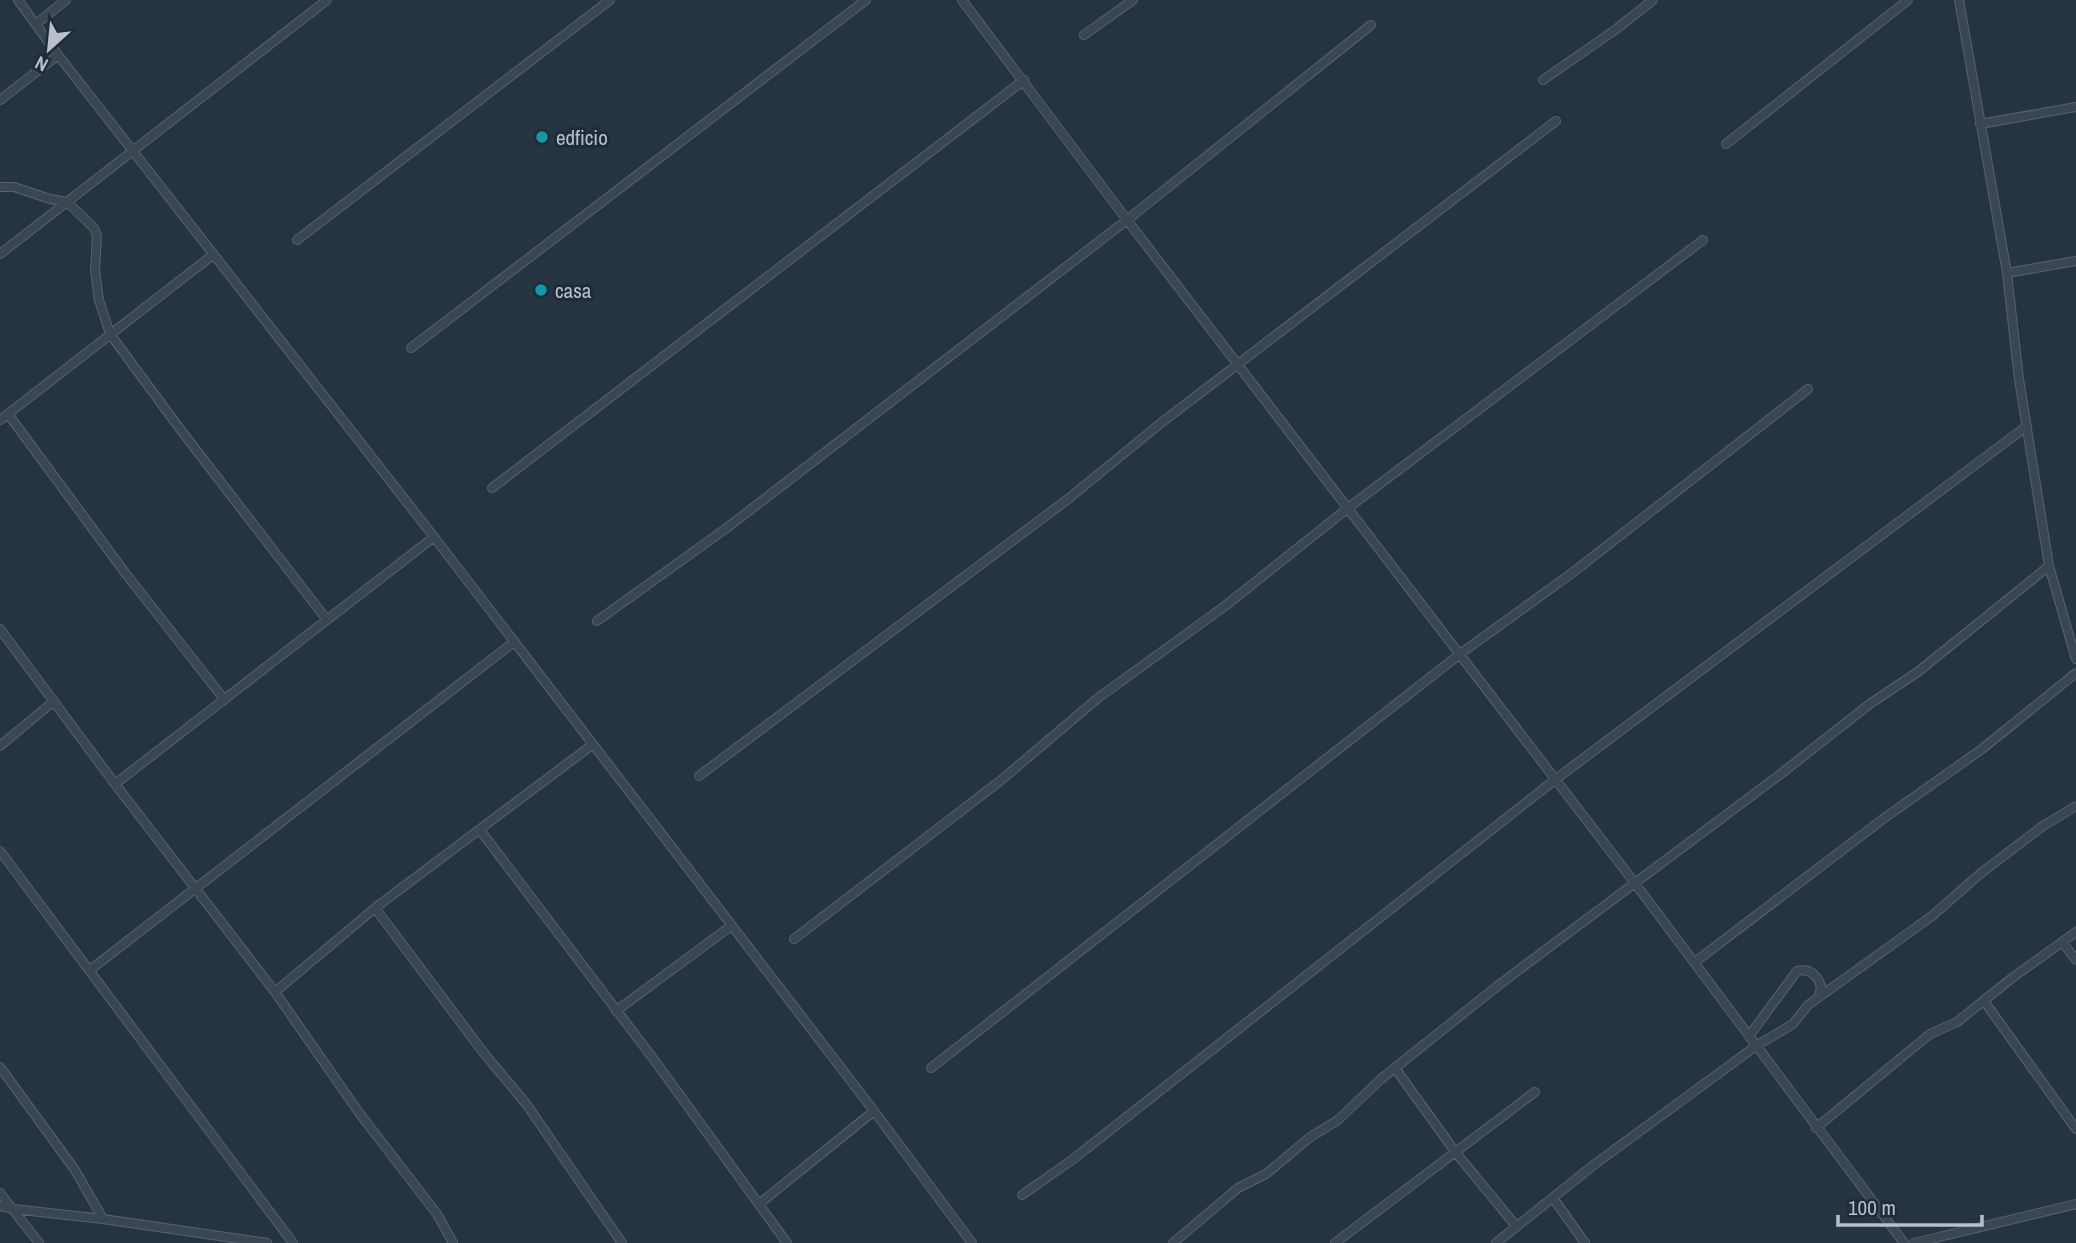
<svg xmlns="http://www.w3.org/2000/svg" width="2076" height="1243" font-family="'Archivo Narrow',sans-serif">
  <rect width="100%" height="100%" fill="#263441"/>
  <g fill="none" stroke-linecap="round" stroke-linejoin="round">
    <!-- street casing -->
    <g stroke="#58636e" stroke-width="10">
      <path id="street" d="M18,0L58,55L434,537L874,1111L972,1243
        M962,0L1127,220L1634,882L1904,1243
        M1959,0L2007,273L2019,379L2049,566L2076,659
        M37,23L66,0
        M1084,35L1133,0
        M1543,80L1615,30L1653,0
        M0,100L58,55
        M1980,124L2076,107
        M1726,144L1908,0
        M0,187H14L50,199L67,202L94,228L97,236L95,270L99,300L110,334L180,429L327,620
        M297,240L610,0
        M0,254L327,0
        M2007,273L2076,261
        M411,348L866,0
        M8,414L126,574L224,699
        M0,420L214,254
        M492,488L1024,80
        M597,621L728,527L1127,220L1371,25
        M0,629L115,784L275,992L360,1114L437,1214L453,1243
        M0,746L54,701
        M699,776L1068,499L1161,423L1556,121
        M115,784L434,537
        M480,830L655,1061L787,1243
        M0,851L293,1243
        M375,908L483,1052L527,1105L622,1243
        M794,939L1000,781L1098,698L1225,606L1348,508L1703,240
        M2063,943L2076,960
        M1695,962L1883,819L1982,749L2076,673
        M90,970L514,642
        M275,992L375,908L592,745
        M1984,1001L2076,1129
        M616,1011L731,926
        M1749,1036L1797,971C1810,968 1817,975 1821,986L1819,997
        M0,1067L75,1170L103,1219
        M931,1068L1460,654L1572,573L1808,389
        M1395,1068L1456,1153L1516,1226
        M1816,1128L1930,1034L1957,1022L2012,978L2076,932
        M0,1193L39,1243
        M1022,1195L1072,1160L1556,779L2027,426
        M1553,1198L1585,1243
        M759,1204L874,1111
        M0,1206L13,1209L103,1219L267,1243
        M1173,1243L1238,1188L1266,1174L1309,1138L1338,1120L1381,1079L1500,984L1778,776L1871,703L1919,671L2049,566
        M1335,1243L1535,1092
        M1496,1243L1595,1164L1756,1046L1793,1024L1808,1005L1932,916L1981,873L2043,826L2076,806
        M1914,1243L2076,1204"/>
    </g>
    <!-- street -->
    <use href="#street" stroke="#3a4650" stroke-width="8"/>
  </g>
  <!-- markers -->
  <g fill="#0f9aa8" stroke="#1f2b36" stroke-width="2.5">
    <circle cx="542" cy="137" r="7"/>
    <circle cx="541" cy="290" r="7"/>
  </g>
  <g text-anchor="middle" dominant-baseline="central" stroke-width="6" stroke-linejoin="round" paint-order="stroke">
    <!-- poi labels -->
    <g font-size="21" fill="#b7c0cb" stroke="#1f2b36" text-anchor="start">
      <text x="556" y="137">edficio</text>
      <text x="555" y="290">casa</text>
    </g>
  </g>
  <!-- north arrow -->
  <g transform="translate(49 49) rotate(207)" stroke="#1f2b36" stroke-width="5" paint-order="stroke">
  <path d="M0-5L12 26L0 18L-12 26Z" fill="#b7c0cb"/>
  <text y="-10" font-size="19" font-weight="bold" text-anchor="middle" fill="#b7c0cb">N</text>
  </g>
  <!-- scale -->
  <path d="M1838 1215v10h144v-10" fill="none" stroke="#b7c0cb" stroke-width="3.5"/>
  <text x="1848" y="1215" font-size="21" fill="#b7c0cb" stroke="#1f2b36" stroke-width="5" paint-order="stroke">100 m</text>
</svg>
